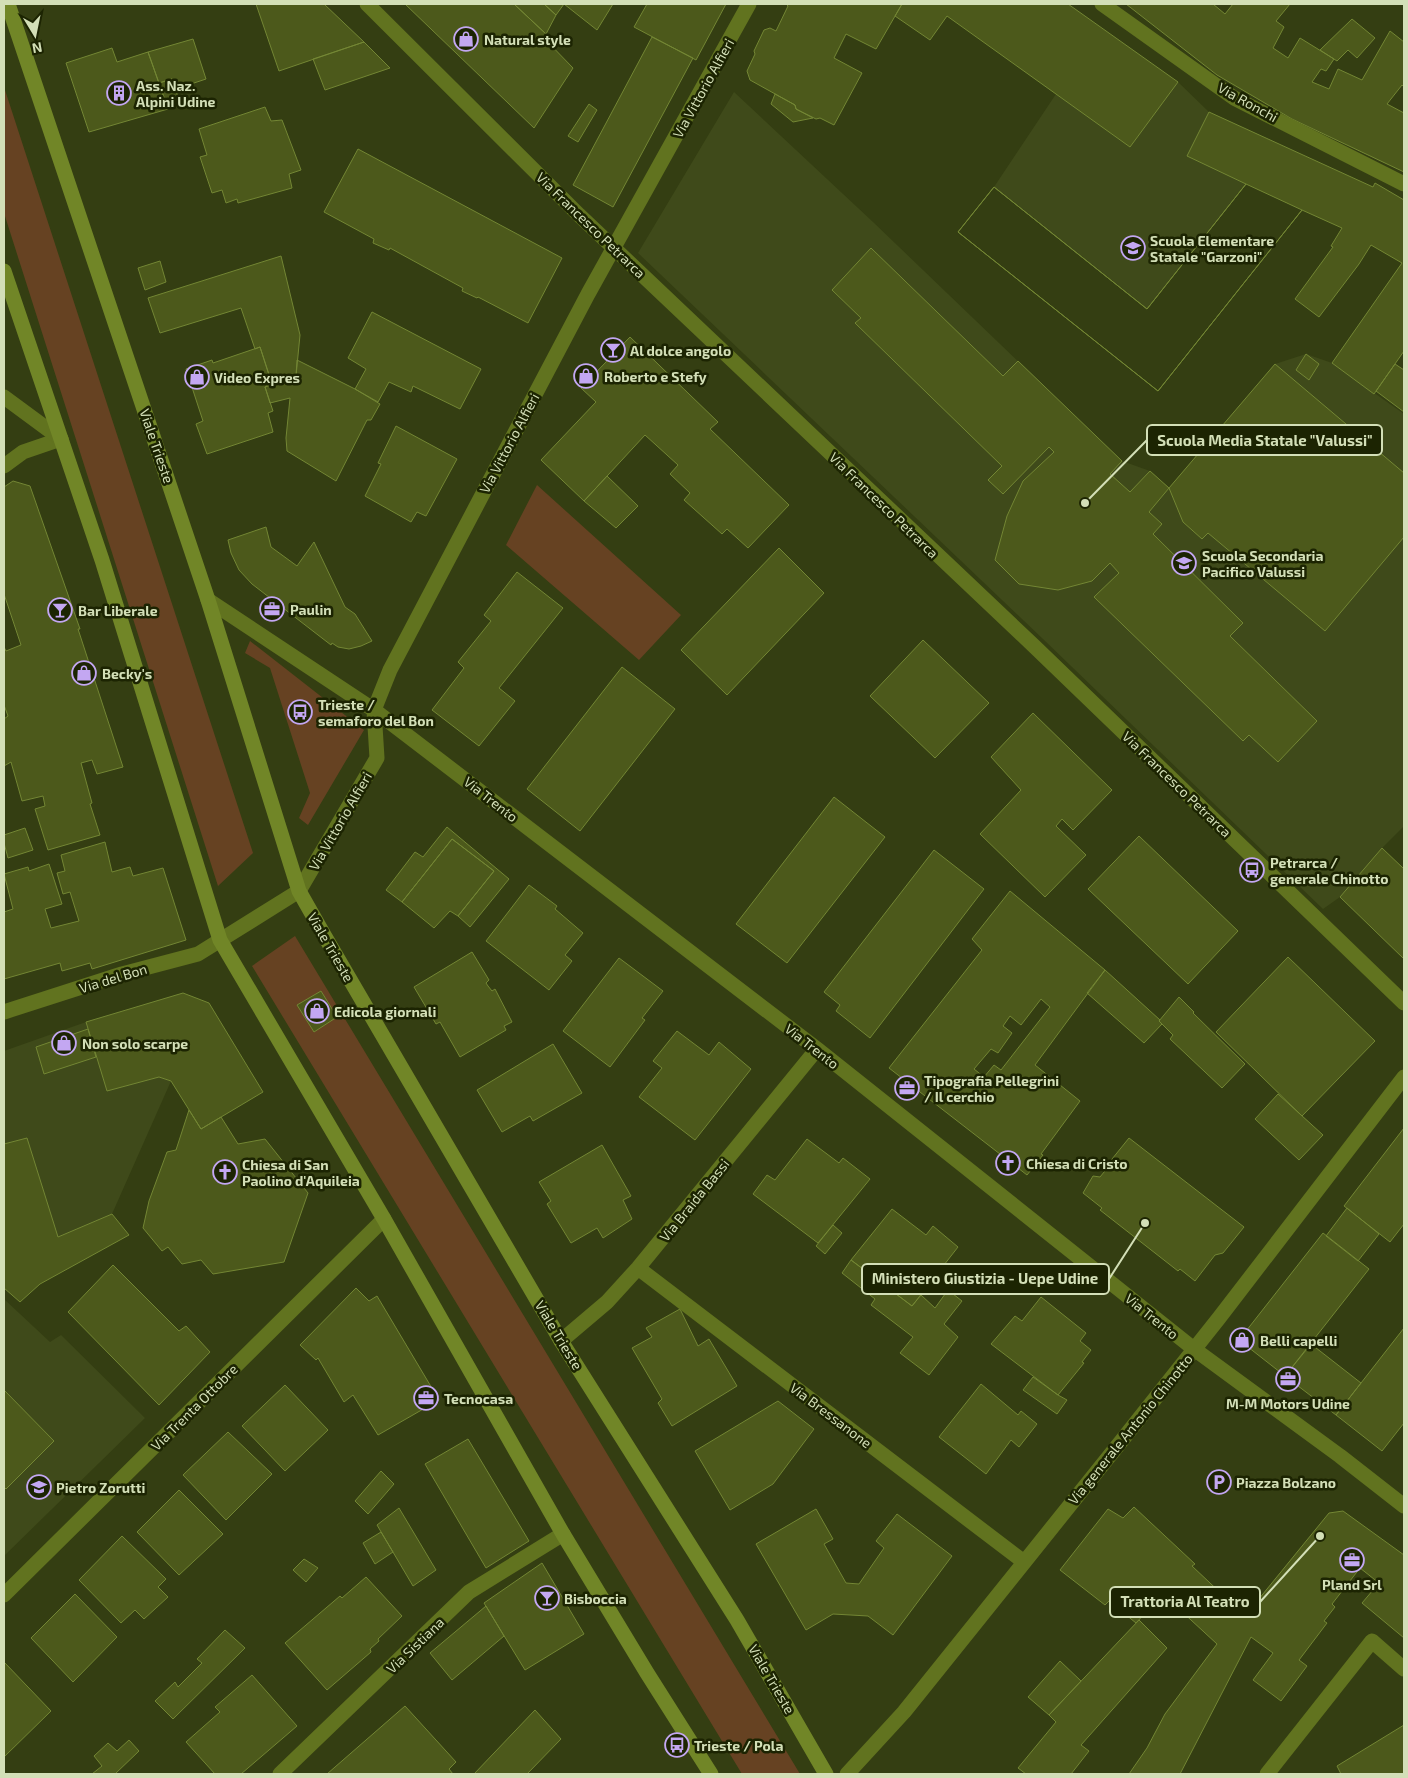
<svg xmlns="http://www.w3.org/2000/svg" width="1408" height="1778" font-family="'Exo 2',sans-serif">
  <rect width="100%" height="100%" fill="#343e12"/>
  <!-- built -->
  <path fill="#3f4a1a" d="M1178,82L1209,112L1188,156L1246,184L1147,309L994,187L1056,94L1130,147Z
    M734,92L873,222L1122,461L1150,471L1169,488L1275,364L1306,354L1332,363L1404,414V826L1382,848L1340,897L1323,909L1043,639L638,253Z
    M86,1022L107,1091L159,1077L171,1081L112,1214L58,1237L4,1252V1051Z
    M4,1299L50,1342L61,1335L145,1418L4,1556Z"/>
  <!-- green -->
  <path fill="#664222" d="M4,87L253,853L218,886L4,213Z
    M537,485L681,615L639,660L506,545Z
    M250,641L364,730L308,825L299,818L310,793L270,668L245,653Z
    M295,936L800,1774H742L252,966Z"/>
  <!-- building -->
  <path fill="#4c591b" stroke="#738634" fill-rule="evenodd" d="M256,4H324L364,42L279,71Z
    M405,4H514L546,34L543,37L573,68L534,128Z
    M514,4H544L556,15L546,34Z
    M544,4H564L556,15Z
    M564,4H613L597,30Z
    M647,4H726L696,60L634,27Z
    M786,4H902L876,49L846,34L834,58L862,73L834,125L820,118L816,119L796,109L795,105L750,80L747,71L755,54L754,51L764,30L770,28L776,31L788,6Z
    M902,4H1068L1178,82L1130,147L947,16L930,40L895,16Z
    M1126,4H1213L1225,14L1233,4H1290L1276,21L1284,27L1273,48L1288,58L1300,38L1334,59L1326,71L1321,69L1312,82L1329,89L1338,69L1362,80L1390,31L1404,42V87L1402,85L1387,104L1404,113V172L1292,119L1217,75Z
    M1352,19L1375,38L1357,58L1348,50L1337,61L1320,50Z
    M652,37L693,58L613,207L573,185Z
    M193,39L206,79L176,89L172,79L159,83L148,52Z
    M364,42L390,68L325,90L313,59Z
    M112,48L117,62L148,52L168,109L89,132L66,63Z
    M172,79L179,100L166,103L159,83Z
    M775,94L795,105L796,109L813,118L793,122L771,104Z
    M589,104L597,110L578,142L568,136Z
    M265,107L271,121L282,120L301,170L289,174L292,188L238,203L237,199L226,203L222,190L212,193L200,157L207,155L199,129Z
    M1209,112L1373,187L1375,183L1404,200V351L1374,394L1332,363L1402,263L1371,245L1359,264L1319,317L1295,299L1333,247L1331,246L1342,228L1302,210L1158,391L958,232L994,187L1147,309L1246,184L1187,156Z
    M358,149L562,258L528,323L478,297L477,298L462,291L463,288L390,248L389,250L373,243L374,239L324,212Z
    M1246,184L1302,210L1158,391L958,232L994,187L1147,309Z
    M871,248L1003,376L1018,361L1122,461L1110,474L1130,492L1150,471L1169,488L1149,512L1162,524L1153,534L1243,623L1230,636L1317,721L1278,762L1249,735L1243,741L1094,597L1119,573L1110,563L1092,581L1058,590L1019,584L995,560L1007,516L1023,481L1054,452L1049,447L1003,494L988,480L1002,466L855,323L861,318L832,290Z
    M281,256L300,335L296,376L272,384L260,347L255,349L241,308L160,333L148,298Z
    M160,261L166,282L145,290L138,268Z
    M372,312L481,369L460,409L413,386L411,392L389,382L378,402L355,389L366,369L348,358Z
    M630,337L718,422L710,429L789,505L748,548L727,529L722,534L684,500L690,493L670,474L678,465L645,435L584,501L541,460L596,402L581,388Z
    M260,347L272,384L265,387L273,411L268,413L273,432L207,454L196,424L203,421L186,369L212,360L213,363Z
    M1306,354L1319,364L1309,380L1296,370Z
    M297,360L355,389L380,404L371,420H367L336,481L287,451L286,438L290,398L270,403L265,387L296,376Z
    M1275,364L1404,473V537L1325,631L1208,533L1202,539L1183,522L1169,488Z
    M1395,364L1404,370V412L1376,391Z
    M396,426L457,459L426,516L417,512L411,522L365,496L381,464L378,463Z
    M607,476L638,506L616,528L584,501Z
    M13,481L30,486L80,629H78L123,767L97,774L92,760L81,763L92,803L90,804L100,835L48,850L35,809L45,806L43,796L22,801L11,762L4,766V719L8,716L4,705V647L6,651L21,645L4,594V487Z
    M266,527L271,547L297,566L314,542L345,607L355,614L372,641L361,646L349,649L338,647L332,643L331,645L252,584L239,570L231,553L228,540Z
    M779,548L824,593L727,695L681,650Z
    M517,572L563,608L499,688L515,701L479,746L432,710L464,668L458,662L491,621L484,615Z
    M923,640L989,703L935,758L870,696Z
    M622,667L675,709L580,831L527,789Z
    M1033,713L1112,790L1073,830L1062,819L1056,826L1086,855L1045,897L980,834L1021,790L991,757Z
    M834,797L885,837L787,963L736,924Z
    M447,827L509,879L470,927L458,916L494,871L452,839L402,902L386,890L415,852L423,857Z
    M25,828L33,850L8,858L4,843V835Z
    M1139,836L1238,931L1188,984L1088,889Z
    M452,839L494,871L458,916L450,911L434,928L402,902Z
    M105,842L112,872L130,867L133,876L163,868L186,940L92,969L90,963L62,971L60,963L4,979V912L13,909L4,874L28,867L29,871L49,864L62,904L45,909L51,928L79,921L70,892L63,894L57,873L65,871L61,855Z
    M1382,848L1404,869V959L1340,897Z
    M934,850L984,889L870,1038L836,1011L840,1005L824,992Z
    M529,885L557,906L555,909L583,933L565,955L572,961L549,990L486,941Z
    M1010,891L1105,970L1035,1065L1080,1101L1041,1154L1043,1155L1027,1175L889,1068L982,950L972,939ZM1041,999L1050,1007L1001,1070L994,1065L984,1077L974,1069L991,1049L998,1053L1012,1033L1003,1026L1010,1016L1021,1025Z
    M472,952L489,980L486,983L488,986L492,991L495,989L512,1022L504,1026L506,1030L460,1057L440,1022L436,1024L414,987Z
    M1288,957L1375,1041L1302,1116L1216,1032Z
    M619,958L663,991L642,1018L645,1020L610,1067L563,1031Z
    M1105,970L1160,1020L1159,1021L1162,1024L1144,1043L1087,993Z
    M321,991L337,1017L314,1032L297,1005Z
    M183,993L209,1003L263,1092L201,1129L171,1081L159,1077L107,1091L86,1022Z
    M1179,997L1194,1012L1193,1013L1245,1064L1222,1088L1170,1039L1173,1035L1159,1021Z
    M88,1029L96,1057L44,1074L36,1047Z
    M677,1031L709,1055L719,1042L751,1069L695,1140L639,1097L662,1068L653,1061Z
    M553,1044L582,1093L533,1121L530,1116L502,1132L477,1090Z
    M1278,1094L1323,1135L1299,1160L1255,1119Z
    M189,1110L201,1129L221,1117L238,1144L265,1139L308,1193L284,1262L213,1274L201,1260L182,1264L168,1247L162,1251L143,1228L149,1201L167,1152L176,1150Z
    M1404,1128V1224L1390,1242L1344,1206Z
    M27,1138L58,1237L112,1214L129,1235L40,1284L20,1302L4,1288V1144Z
    M1129,1138L1244,1227L1223,1253L1215,1255L1195,1281L1180,1269L1178,1271L1100,1210L1102,1208L1083,1193L1093,1176L1100,1177L1109,1166L1108,1164Z
    M807,1139L839,1163L843,1158L870,1179L818,1243L753,1194L767,1175L775,1180Z
    M602,1145L631,1196L623,1200L632,1219L603,1238L597,1228L571,1243L547,1204L551,1201L539,1182Z
    M1347,1208L1379,1234L1358,1261L1326,1236Z
    M892,1209L926,1235L933,1226L958,1247L912,1306L851,1260Z
    M833,1225L842,1233L825,1254L816,1246Z
    M1323,1233L1369,1269L1285,1376L1239,1340Z
    M851,1260L912,1306L921,1295L935,1308L948,1290L962,1301L944,1324L958,1337L929,1375L900,1353L913,1337L871,1305L875,1299L842,1273Z
    M113,1265L179,1331L186,1326L210,1352L159,1405L68,1312Z
    M356,1288L369,1301L377,1296L439,1400L378,1435L353,1395L344,1402L318,1358L316,1360L300,1345Z
    M1041,1297L1086,1333L1080,1341L1091,1350L1082,1362L1084,1363L1058,1395L991,1344L1015,1316L1022,1321Z
    M680,1309L698,1346L709,1339L737,1386L672,1426L658,1403L662,1399L632,1348L652,1337L646,1328Z
    M1404,1328V1423L1382,1451L1336,1415Z
    M1311,1344L1361,1383L1336,1415L1285,1376Z
    M1033,1377L1058,1395L1067,1400L1057,1414L1023,1390Z
    M981,1384L1018,1415L1021,1411L1037,1424L1019,1447L1011,1440L986,1474L939,1437Z
    M285,1385L328,1430L285,1471L242,1426Z
    M4,1390L54,1441L6,1489L4,1487Z
    M778,1401L814,1429L773,1484L730,1510L695,1451Z
    M228,1432L272,1474L226,1520L183,1475Z
    M468,1439L529,1541L486,1568L425,1464Z
    M381,1471L394,1484L368,1514L355,1501Z
    M179,1490L223,1534L179,1575L137,1532Z
    M1134,1507L1195,1564L1192,1566L1245,1616L1329,1513L1343,1511L1404,1555V1638L1362,1603L1379,1583L1360,1568L1332,1604L1335,1607L1324,1621L1327,1623L1299,1660L1307,1666L1281,1701L1253,1680L1273,1653L1251,1637L1180,1774H1129L1147,1748L1165,1714L1217,1644L1165,1596L1159,1602L1157,1600L1136,1623L1109,1601L1105,1605L1060,1570L1108,1509L1123,1518Z
    M399,1508L436,1570L413,1586L377,1525Z
    M816,1509L833,1539L824,1544L846,1583L859,1584L884,1548L876,1541L897,1514L952,1556L893,1635L868,1616L833,1614L806,1630L756,1544Z
    M381,1532L393,1552L375,1564L363,1543Z
    M122,1536L166,1579L158,1587L168,1597L144,1619L135,1610L121,1623L79,1580Z
    M304,1559L318,1568L306,1582L293,1570Z
    M542,1563L584,1634L525,1670L484,1603Z
    M366,1577L402,1616L378,1639L379,1641L370,1649L371,1652L327,1690L285,1643L340,1596L342,1598Z
    M75,1594L117,1637L73,1682L31,1638Z
    M486,1606L504,1636L452,1680L430,1653Z
    M1139,1620L1167,1648L1081,1745L1089,1751L1071,1774H1026L1018,1768L1056,1722L1049,1715Z
    M225,1630L245,1648L173,1719L155,1701L175,1682L178,1687L202,1663L197,1659Z
    M1060,1661L1081,1681L1049,1715L1028,1697Z
    M4,1662L51,1711L4,1757Z
    M252,1675L297,1726L241,1774H215L186,1742L220,1712L215,1707Z
    M405,1706L456,1762L449,1769L453,1774H327Z
    M535,1710L561,1739L527,1774H474Z
    M1404,1725V1774H1341L1337,1766Z
    M129,1740L139,1751L115,1774H92L102,1766L94,1756L108,1743L117,1751Z"/>
  <g fill="none" stroke-linecap="round" stroke-linejoin="round">
    <!-- lane -->
    <path stroke="#61731f" stroke-width="15" d="M1267,1774L1372,1641L1404,1669"/>
    <!-- street -->
    <path stroke="#61731f" stroke-width="15" d="M367,4L579,215L1035,647L1404,1003
      M1102,4L1234,98L1404,184
      M4,466L23,452L61,439
      M208,600L374,710L817,1049L1194,1349L1340,1456L1404,1506
      M299,891L377,758L374,710L390,670L588,294L749,4
      M638,1268L1024,1562
      M561,1341L607,1302L638,1268L817,1049
      M4,1595L384,1219
      M280,1774L469,1592L563,1534
      M847,1774L904,1712L1119,1444L1219,1318L1404,1077"/>
    <!-- secondary -->
    <path stroke="#61731f" stroke-width="15" d="M4,397L61,439
      M4,1012L122,974L198,954L299,891"/>
    <!-- primary -->
    <path stroke="#718627" stroke-width="15" d="M8,4L208,600L299,891L324,935L561,1341L737,1620L826,1774
      M4,271L102,560L220,940L384,1219L563,1534L647,1673L711,1774"/>
  </g>
  <!-- icons -->
  <defs>
    <g id="shop-ring" transform="scale(1.25)"><circle r="9.5" fill="#1c2402" stroke="#c3a7f2" stroke-width="1.5"/><path d="M-5-2.5h2.3a2.7 3.5 0 0 1 5.4 0H5L5.5 6h-11ZM-1.5-2.5h3a1.5 2.3 0 0 0-3 0Z" fill="#c3a7f2"/></g>
    <g id="building-ring" transform="scale(1.25)"><circle r="9.5" fill="#1c2402" stroke="#c3a7f2" stroke-width="1.5"/><path d="M-4-6H4V6H1V3H-1V6H-4ZM-2.5-4.3h1.7v1.8h-1.7ZM.8-4.3h1.7v1.8H.8ZM-2.5-1h1.7V.8h-1.7ZM.8-1h1.7V.8H.8Z" fill="#c3a7f2"/></g>
    <g id="school-ring" transform="scale(1.25)"><circle r="9.5" fill="#1c2402" stroke="#c3a7f2" stroke-width="1.5"/><path d="M0-5L7-2L0 1L-7-2ZM-4 1L0 2.5L4 1V4Q0 6-4 4Z" fill="#c3a7f2"/></g>
    <g id="bar-ring" transform="scale(1.25)"><circle r="9.5" fill="#1c2402" stroke="#c3a7f2" stroke-width="1.5"/><path d="M-6-5H6L.8 .8V4.5H3.5V6h-7V4.5H-.8V.8Z" fill="#c3a7f2"/></g>
    <g id="office-ring" transform="scale(1.25)"><circle r="9.5" fill="#1c2402" stroke="#c3a7f2" stroke-width="1.5"/><path d="M-6-3h4V-5.5h4V-3h4V5H-6ZM-1-4.5V-3h2v-1.5ZM-6 0V1H6V0Z" fill="#c3a7f2"/></g>
    <g id="bus-ring" transform="scale(1.25)"><circle r="9.5" fill="#1c2402" stroke="#c3a7f2" stroke-width="1.5"/><path d="M-5-6H5V4H4V6H2V4H-2V6H-4V4H-5ZM-3.5-4V0h7V-4ZM-3.5 1.2v1.5H-2V1.2ZM2 1.2v1.5H3.5V1.2Z" fill="#c3a7f2"/></g>
    <g id="church-ring" transform="scale(1.25)"><circle r="9.5" fill="#1c2402" stroke="#c3a7f2" stroke-width="1.5"/><path d="M-1.2-6h2.4v3.5h3.3v2.4h-3.3V6h-2.4V-.1h-3.3v-2.4h3.3Z" fill="#c3a7f2"/></g>
    <g id="parking-ring" transform="scale(1.25)"><circle r="9.5" fill="#1c2402" stroke="#c3a7f2" stroke-width="1.5"/><path d="M-3.5-5.5H1a3.5 3.5 0 0 1 0 7H-1V5.5H-3.5ZM-1-3.4V-.6H.8a1.4 1.4 0 0 0 0-2.8Z" fill="#c3a7f2"/></g>
  </defs>
  <g fill-rule="evenodd">
    <use href="#shop-ring" x="466" y="39"/>
    <use href="#building-ring" x="119" y="93"/>
    <use href="#school-ring" x="1133" y="248"/>
    <use href="#bar-ring" x="613" y="350"/>
    <use href="#shop-ring" x="586" y="376"/>
    <use href="#shop-ring" x="197" y="377"/>
    <use href="#school-ring" x="1184" y="563"/>
    <use href="#office-ring" x="272" y="609"/>
    <use href="#bar-ring" x="60" y="610"/>
    <use href="#shop-ring" x="84" y="673"/>
    <use href="#bus-ring" x="300" y="712"/>
    <use href="#bus-ring" x="1252" y="870"/>
    <use href="#shop-ring" x="317" y="1011"/>
    <use href="#shop-ring" x="64" y="1043"/>
    <use href="#office-ring" x="907" y="1088"/>
    <use href="#church-ring" x="1008" y="1163"/>
    <use href="#church-ring" x="225" y="1172"/>
    <use href="#shop-ring" x="1242" y="1340"/>
    <use href="#office-ring" x="1288" y="1379"/>
    <use href="#office-ring" x="426" y="1398"/>
    <use href="#parking-ring" x="1219" y="1482"/>
    <use href="#school-ring" x="39" y="1487"/>
    <use href="#office-ring" x="1352" y="1560"/>
    <use href="#bar-ring" x="547" y="1598"/>
    <use href="#bus-ring" x="677" y="1745"/>
  </g>
  <g text-anchor="middle" dominant-baseline="central" stroke-width="5" stroke-linejoin="round" paint-order="stroke">
    <!-- poi labels -->
    <g font-size="14" font-weight="bold" fill="#d3dfb7" stroke="#1c2402" text-anchor="start">
      <text x="484" y="39">Natural style</text>
      <text x="136" y="85">Ass. Naz.<tspan x="136" dy="16">Alpini Udine</tspan></text>
      <text x="1150" y="240">Scuola Elementare<tspan x="1150" dy="16">Statale "Garzoni"</tspan></text>
      <text x="630" y="350">Al dolce angolo</text>
      <text x="604" y="376">Roberto e Stefy</text>
      <text x="214" y="377">Video Expres</text>
      <text x="1202" y="555">Scuola Secondaria<tspan x="1202" dy="16">Pacifico Valussi</tspan></text>
      <text x="290" y="609">Paulin</text>
      <text x="78" y="610">Bar Liberale</text>
      <text x="102" y="673">Becky's</text>
      <text x="318" y="704">Trieste /<tspan x="318" dy="16">semaforo del Bon</tspan></text>
      <text x="1270" y="862">Petrarca /<tspan x="1270" dy="16">generale Chinotto</tspan></text>
      <text x="334" y="1011">Edicola giornali</text>
      <text x="82" y="1043">Non solo scarpe</text>
      <text x="924" y="1080">Tipografia Pellegrini<tspan x="924" dy="16">/ Il cerchio</tspan></text>
      <text x="1026" y="1163">Chiesa di Cristo</text>
      <text x="242" y="1164">Chiesa di San<tspan x="242" dy="16">Paolino d'Aquileia</tspan></text>
      <text x="1260" y="1340">Belli capelli</text>
      <text x="444" y="1398">Tecnocasa</text>
      <text x="1288" y="1403" text-anchor="middle">M-M Motors Udine</text>
      <text x="1236" y="1482">Piazza Bolzano</text>
      <text x="56" y="1487">Pietro Zorutti</text>
      <text x="1352" y="1584" text-anchor="middle">Pland Srl</text>
      <text x="564" y="1598">Bisboccia</text>
      <text x="694" y="1745">Trieste / Pola</text>
    </g>
    <!-- street labels -->
    <g font-size="14" fill="#d3dfb7" stroke="#1c2402">
      <text transform="translate(703 88) rotate(-61)">Via Vittorio Alfieri</text>
      <text transform="translate(1248 102) rotate(29)">Via Ronchi</text>
      <text transform="translate(591 225) rotate(44)">Via Francesco Petrarca</text>
      <text transform="translate(509 443) rotate(-62)">Via Vittorio Alfieri</text>
      <text transform="translate(157 446) rotate(71)">Viale Trieste</text>
      <text transform="translate(884 505) rotate(44)">Via Francesco Petrarca</text>
      <text transform="translate(1177 784) rotate(44)">Via Francesco Petrarca</text>
      <text transform="translate(491 799) rotate(38)">Via Trento</text>
      <text transform="translate(340 821) rotate(-60)">Via Vittorio Alfieri</text>
      <text transform="translate(331 947) rotate(60)">Viale Trieste</text>
      <text transform="translate(113 978) rotate(-17)">Via del Bon</text>
      <text transform="translate(812 1046) rotate(38)">Via Trento</text>
      <text transform="translate(694 1200) rotate(-51)">Via Braida Bassi</text>
      <text transform="translate(1152 1316) rotate(39)">Via Trento</text>
      <text transform="translate(559 1335) rotate(59)">Viale Trieste</text>
      <text transform="translate(194 1407) rotate(-45)">Via Trenta Ottobre</text>
      <text transform="translate(831 1415) rotate(37)">Via Bressanone</text>
      <text transform="translate(1130 1429) rotate(-51)">Via generale Antonio Chinotto</text>
      <text transform="translate(415 1645) rotate(-44)">Via Sistiana</text>
      <text transform="translate(772 1679) rotate(60)">Viale Trieste</text>
    </g>
  </g>
  <!-- callouts -->
  <path fill="none" stroke="#d3dfb7" stroke-width="2" d="M1085 503L1147 440M1145 1223L1109 1279M1320 1536L1260 1602"/>
  <g fill="#d3dfb7" stroke="#1c2402" stroke-width="2">
    <circle cx="1085" cy="503" r="5"/>
    <circle cx="1145" cy="1223" r="5"/>
    <circle cx="1320" cy="1536" r="5"/>
  </g>
  <g fill="#1c2402" stroke="#d3dfb7" stroke-width="2">
    <rect x="1147" y="425" width="235" height="30" rx="5"/>
    <rect x="862" y="1264" width="247" height="30" rx="5"/>
    <rect x="1110" y="1587" width="150" height="30" rx="5"/>
  </g>
  <g font-size="15" text-anchor="middle" font-weight="bold" fill="#d3dfb7">
    <text x="1265" y="446">Scuola Media Statale "Valussi"</text>
    <text x="985" y="1284">Ministero Giustizia - Uepe Udine</text>
    <text x="1185" y="1607">Trattoria Al Teatro</text>
  </g>
  <!-- border -->
  <rect width="1408" height="1778" fill="none" stroke="#d3dfb7" stroke-width="10"/>
  <!-- north arrow -->
  <g transform="translate(35 35) rotate(170)" stroke="#1c2402" stroke-width="4" paint-order="stroke">
  <path d="M0-4L9 19L0 12L-9 19Z" fill="#d3dfb7"/>
  <text y="-8" font-size="14" font-weight="bold" text-anchor="middle" fill="#d3dfb7">N</text>
  </g>
</svg>
